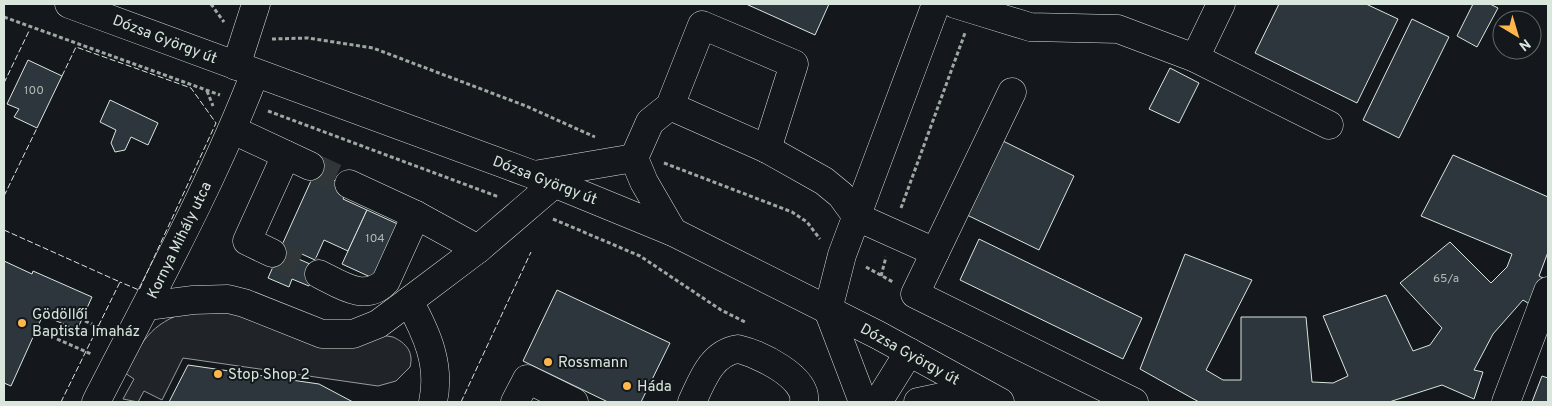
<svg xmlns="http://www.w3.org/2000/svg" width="1552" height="406" font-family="Overpass,sans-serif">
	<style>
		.green { fill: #202428; stroke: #939e99 }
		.building { fill: #2c363c; stroke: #d8e6dc }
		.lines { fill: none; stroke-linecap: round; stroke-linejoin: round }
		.minor-tunnel { stroke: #313739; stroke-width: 28; stroke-dasharray: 28 14; stroke-linecap: butt }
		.minor-casing { stroke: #d8e6dc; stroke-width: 29 }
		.major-casing { stroke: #d8e6dc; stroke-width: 29 }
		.path { stroke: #9da8a2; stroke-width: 3; stroke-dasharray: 4 2.5; stroke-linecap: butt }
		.minor { stroke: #14181c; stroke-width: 28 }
		.major { stroke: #14181c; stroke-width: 28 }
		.fence { stroke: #d8e6dc; stroke-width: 1; stroke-dasharray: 6 2.5; stroke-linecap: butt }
		.poi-dot { fill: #ffb74d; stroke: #14181c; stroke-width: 2 }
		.labels { text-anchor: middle; stroke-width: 4; stroke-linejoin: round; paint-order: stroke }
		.number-label { font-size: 12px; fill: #adbab4 }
		.street-label { font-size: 15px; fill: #d8e6dc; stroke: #14181c }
		.poi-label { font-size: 15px; fill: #d8e6dc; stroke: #14181c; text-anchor: start }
	</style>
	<rect width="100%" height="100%" fill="#14181c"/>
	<!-- green -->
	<path class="green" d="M205 305 393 337C406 343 414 352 410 367L396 381 378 386 183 358 162 400 144 391 138 402 123 399 134 379 125 373C148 328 157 321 205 305Z"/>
	<!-- building -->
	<g class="building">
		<polygon points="746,4 829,4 815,35"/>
		<polygon points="1279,4 1366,4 1398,19 1357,103 1255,53"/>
		<polygon points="1473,4 1490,4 1498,8 1477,47 1457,36"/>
		<polygon points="1412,19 1449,37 1399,138 1363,120"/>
		<polygon points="28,60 62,76 37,128 14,117 19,109 7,104"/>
		<polygon points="1170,68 1199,83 1179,123 1149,109"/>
		<polygon points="110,100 158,123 148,145 131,137 125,150 115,152 111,143 116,130 100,122"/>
		<polygon points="1003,141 1074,176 1039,250 967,215"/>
		<polygon points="1453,155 1548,197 1548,252 1539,276 1547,280 1531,305 1523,300 1493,334 1474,370 1483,372 1474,399 1442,385 1389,402 1199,402 1140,369 1185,254 1252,280 1206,370 1223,380 1241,380 1241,317 1306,317 1312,382 1333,383 1348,376 1323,316 1386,295 1413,351 1430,345 1442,328 1400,283 1450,242 1491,283 1507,267 1512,254 1421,216"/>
		<polygon points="315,172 349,187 343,199 367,210 348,251 324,240 315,260 282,245"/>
		<polygon points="367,210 402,226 377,280 342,264"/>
		<polygon points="979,239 1142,318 1123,359 960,280"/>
		<polygon points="280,251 317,267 309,286 292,279 289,287 268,278"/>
		<polygon points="4,261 32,274 33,271 92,297 77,330 43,315 11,386 4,383"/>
		<polygon points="557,290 670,343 641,402 608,402 523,361"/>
		<polygon points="188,365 319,384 353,402 169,402"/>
		<polygon points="1542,376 1548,378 1548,402 1532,402"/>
	</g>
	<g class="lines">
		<!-- minor-tunnel -->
		<g class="minor-tunnel">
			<polyline points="310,166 349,184"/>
			<polyline points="272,253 319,274"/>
		</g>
		<!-- minor casing -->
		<g class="minor-casing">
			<g id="minor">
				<polyline points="955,4 1030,27 1118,29 1195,58 1329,125"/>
				<polyline points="1195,58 1221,4"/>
				<polyline points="236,66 256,4"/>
				<polyline points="1012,92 915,294 1134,402"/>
				<polyline points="670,106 767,149 824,181 841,195 857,217 935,252"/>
				<polyline points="233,130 310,166"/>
				<polyline points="534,175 634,158"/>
				<polyline points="349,184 416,215 478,249"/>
				<polyline points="673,232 644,182 634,158 650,122 670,106 702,25 794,64 767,149"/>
				<polyline points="272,253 247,241 286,155"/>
				<path d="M319 274C341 285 366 303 386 281L416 215"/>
				<path d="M409 301C427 334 441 365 433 402"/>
				<polyline points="147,306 193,300 228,299 244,303 322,334 353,334 378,324 409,301 478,249 555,183"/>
				<path d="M96 402C151 294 211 187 255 73"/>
				<polyline points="515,402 527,379 574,402"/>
				<path d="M692 402C702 381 711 353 738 349 759 354 808 377 804 402"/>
				<polyline points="863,402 828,310 842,255 936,4"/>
				<polyline points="878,402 909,352"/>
				<polyline points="918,402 975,390"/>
				<polyline points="1506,402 1548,291"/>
			</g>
		</g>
		<!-- major casing -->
		<g class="major-casing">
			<polyline id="major" points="69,4 534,175 673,232 878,335 1000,402"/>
		</g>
		<!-- path -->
		<g class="path">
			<polyline points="211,4 224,22"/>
			<polyline points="4,17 220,95"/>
			<polyline points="272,39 308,38 373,48 526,106 595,137"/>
			<polyline points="207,91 213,106"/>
			<polyline points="268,111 499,197"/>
			<polyline points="664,163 792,212 807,222 820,239"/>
			<polyline points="901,208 965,33"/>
			<polyline points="553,219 640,256 721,310 745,322"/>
			<polyline points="866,267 893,282"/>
			<polyline points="881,276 886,257"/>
			<polyline points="85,321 105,330"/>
			<polyline points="57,339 91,354"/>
		</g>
		<!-- minor -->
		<use href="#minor" class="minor"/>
		<!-- major -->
		<use href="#major" class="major"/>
		<!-- fence -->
		<g class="fence">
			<polyline points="62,76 76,47 191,88 216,123 139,290 120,282"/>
			<polyline points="4,83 29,31"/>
			<polyline points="4,196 37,128"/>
			<polyline points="4,230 120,282 61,402"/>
			<polyline points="461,402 531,252"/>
		</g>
	</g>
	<!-- markers -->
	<g class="poi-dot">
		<circle cx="22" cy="323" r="5"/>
		<circle cx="548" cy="362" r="5"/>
		<circle cx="218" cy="374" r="5"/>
		<circle cx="627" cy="386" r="5"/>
	</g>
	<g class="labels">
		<!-- number labels -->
		<g class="number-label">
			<text x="34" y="94">100</text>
			<text x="375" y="242">104</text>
			<text x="1446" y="282">65/a</text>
		</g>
		<!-- street labels -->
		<g class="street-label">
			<text transform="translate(165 39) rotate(21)" y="5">Dózsa György út</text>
			<text transform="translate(545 180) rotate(21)" y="5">Dózsa György út</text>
			<text transform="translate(179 240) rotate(-64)" y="5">Kornya Mihály utca</text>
			<text transform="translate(910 354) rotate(29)" y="5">Dózsa György út</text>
		</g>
		<!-- poi labels -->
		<g class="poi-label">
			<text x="32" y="319">Gödöllői<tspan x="32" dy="17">Baptista Imaház</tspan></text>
			<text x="558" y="367">Rossmann</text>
			<text x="228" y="379">Stop Shop 2</text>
			<text x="637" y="391">Háda</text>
		</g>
	</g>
	<!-- border -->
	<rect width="1552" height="406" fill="none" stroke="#d8e6dc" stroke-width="10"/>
	<!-- north arrow -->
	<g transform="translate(1517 35) rotate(142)"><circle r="24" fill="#14181c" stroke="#626a69"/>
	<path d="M0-4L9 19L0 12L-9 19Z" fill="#ffb74d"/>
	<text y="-8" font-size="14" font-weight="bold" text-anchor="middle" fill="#d8e6dc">N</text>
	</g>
</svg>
